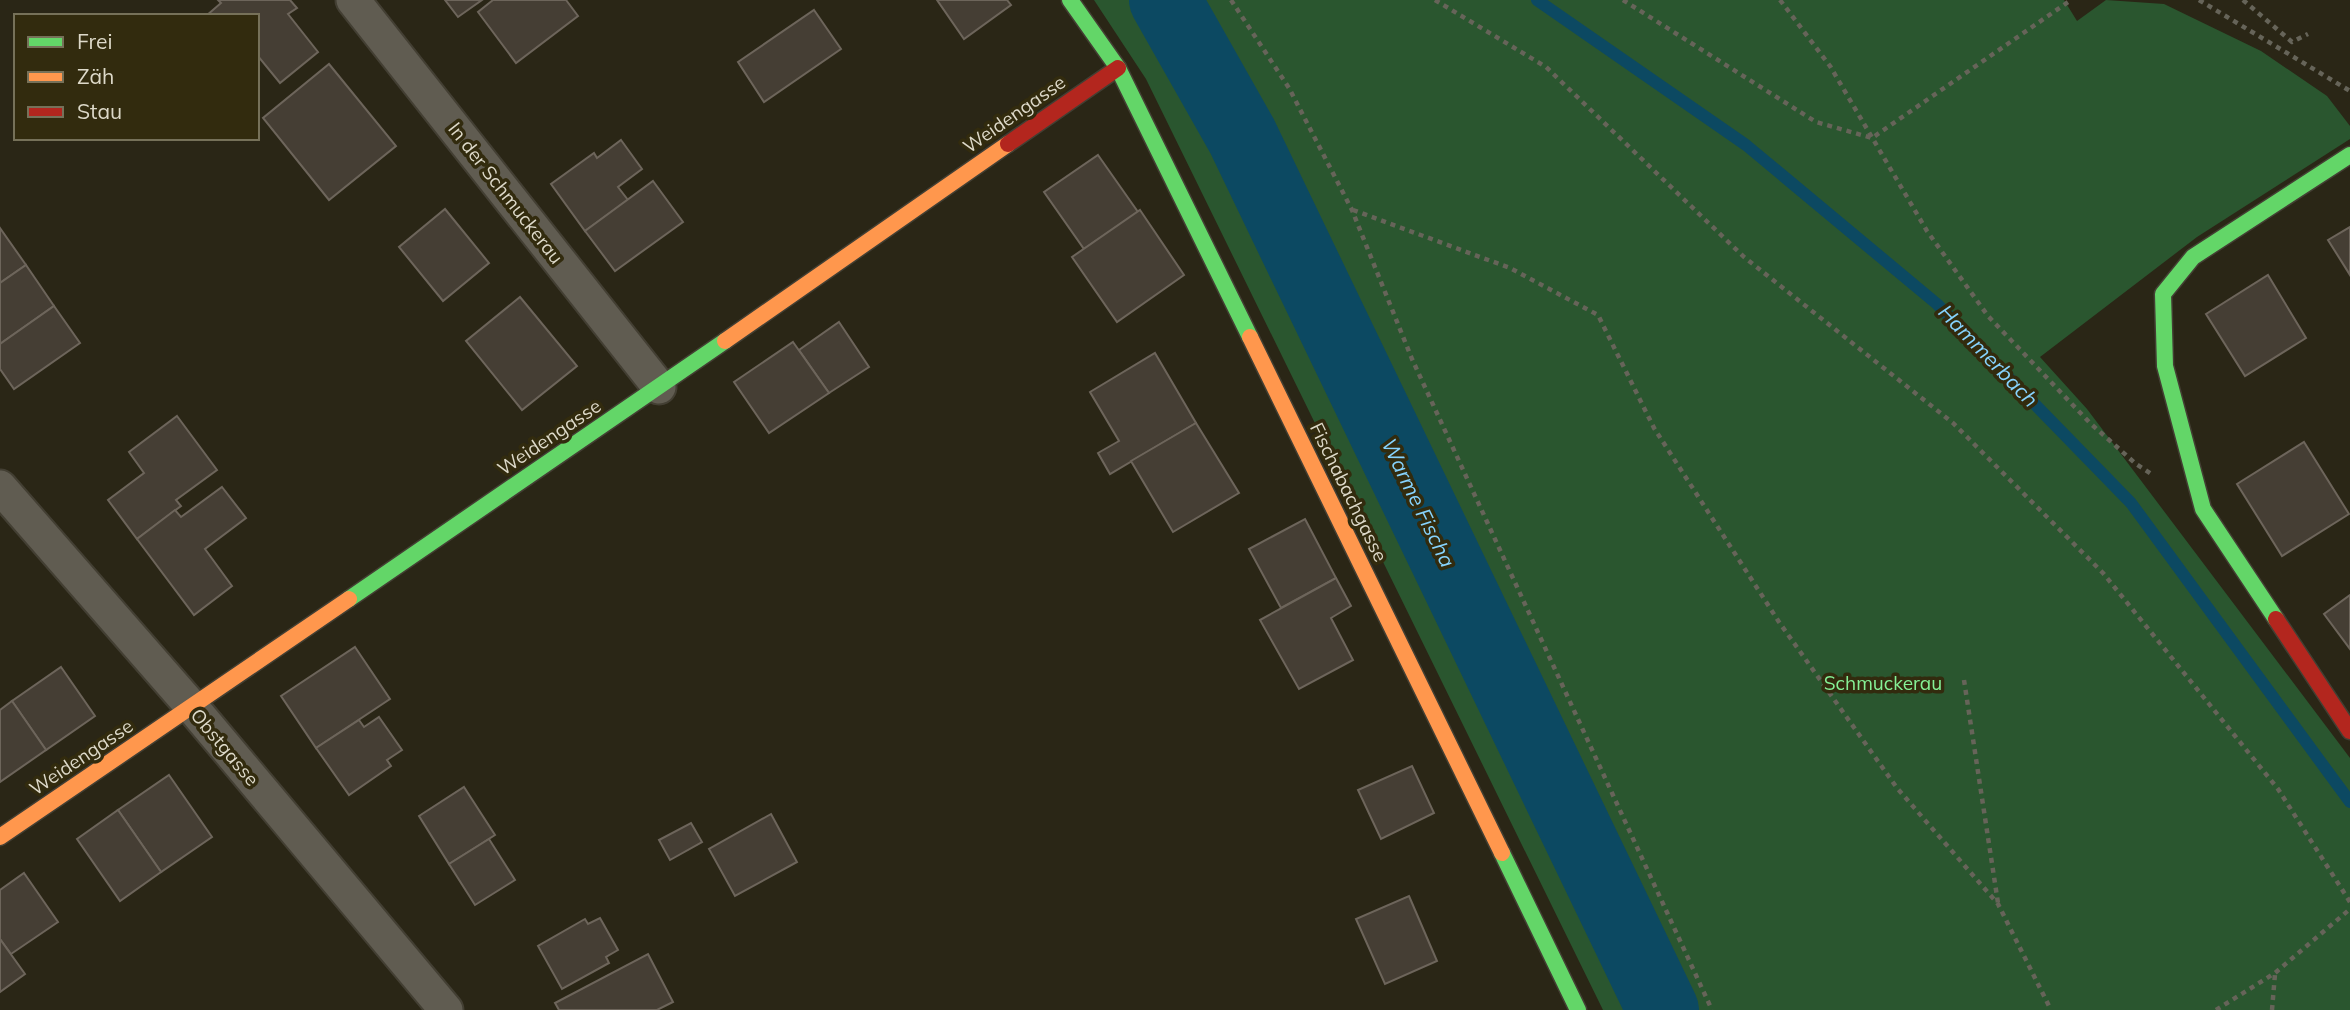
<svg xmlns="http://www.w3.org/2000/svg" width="2350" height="1010" font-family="Mulish,sans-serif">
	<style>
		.green { fill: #2a562f }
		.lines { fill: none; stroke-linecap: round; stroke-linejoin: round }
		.stream { stroke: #0c4962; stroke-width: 12 }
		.river { stroke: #0c4962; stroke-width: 72 }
		.building { fill: #453e34; stroke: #6d655b; stroke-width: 2 }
		.street-casing { stroke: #433f33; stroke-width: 37 }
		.fast-casing { stroke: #433f33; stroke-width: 19 }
		.slow-casing { stroke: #433f33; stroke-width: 19 }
		.jam-casing { stroke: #433f33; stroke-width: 19 }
		.path { stroke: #666459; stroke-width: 4.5; stroke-dasharray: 5 5; stroke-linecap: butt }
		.street { stroke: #605c51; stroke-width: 33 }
		.fast { stroke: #63d668; stroke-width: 16 }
		.slow { stroke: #ff974d; stroke-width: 16 }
		.jam { stroke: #b3261e; stroke-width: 16 }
		.labels { text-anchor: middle; stroke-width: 7; stroke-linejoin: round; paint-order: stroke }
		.street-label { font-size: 19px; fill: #ddd9c9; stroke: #322b0e }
		.park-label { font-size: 19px; fill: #85f196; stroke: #322b0e }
		.water-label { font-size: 21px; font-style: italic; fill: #86d3fd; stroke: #322b0e }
	</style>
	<rect width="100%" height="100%" fill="#2a2616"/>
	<!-- green -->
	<polygon class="green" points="1094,0 2064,0 2077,21 2106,0 2164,4 2261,51 2327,96 2350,126 2350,139 2197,237 2040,357 2087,409 2350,758 2350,1010 1603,1010 1146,79"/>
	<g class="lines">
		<!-- stream -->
		<polyline class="stream" points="1537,0 1746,145 1937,304 2131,503 2350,802"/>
		<!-- river -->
		<polyline class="river" points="1165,0 1242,136 1663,1010"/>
	</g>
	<!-- building -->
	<g class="building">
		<polygon points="218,0 290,0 297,8 288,14 318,52 280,83 257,55 257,16 206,16 221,3"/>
		<polygon points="445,0 482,0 458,17"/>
		<polygon points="493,0 566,0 578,16 516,63 478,12"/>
		<polygon points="937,0 1007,0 1011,5 964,39"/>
		<polygon points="814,10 841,49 764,102 738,62"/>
		<polygon points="329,64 396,146 329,200 263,118"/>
		<polygon points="621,140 642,169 618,187 628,200 585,231 551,184 594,153 597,158"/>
		<polygon points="1098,155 1138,212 1084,249 1044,192"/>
		<polygon points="653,181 683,222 615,271 585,231"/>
		<polygon points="445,209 489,263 443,301 399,247"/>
		<polygon points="1140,210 1184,275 1117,322 1072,257"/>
		<polygon points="2350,227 2350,275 2328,240"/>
		<polygon points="0,228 26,265 0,283"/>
		<polygon points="26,265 54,306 0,344 0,283"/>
		<polygon points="2268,275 2306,338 2245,376 2206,314"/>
		<polygon points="520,297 577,366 522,410 466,341"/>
		<polygon points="54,306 80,343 14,389 0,369 0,344"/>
		<polygon points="839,322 869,367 829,393 799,350"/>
		<polygon points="793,342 829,393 769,433 734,382"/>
		<polygon points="1155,353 1196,423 1110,474 1098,453 1119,441 1090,392"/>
		<polygon points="177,416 217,470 176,500 181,506 137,539 108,500 144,473 129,452"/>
		<polygon points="1196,423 1239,493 1173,532 1131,461"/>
		<polygon points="2304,442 2349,514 2282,556 2237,484"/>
		<polygon points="222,487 246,518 205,549 232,586 194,615 137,539 175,510 181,517"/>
		<polygon points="1305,519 1336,578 1281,608 1249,549"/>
		<polygon points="1336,578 1351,606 1331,618 1353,660 1299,689 1260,620"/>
		<polygon points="2350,595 2350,649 2324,614"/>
		<polygon points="355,647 390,699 316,748 281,696"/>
		<polygon points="61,667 95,716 46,750 12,701"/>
		<polygon points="12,701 46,750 0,782 0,710"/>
		<polygon points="379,717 402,750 387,760 391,766 349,795 316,748 359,720 364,727"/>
		<polygon points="1412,766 1434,813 1381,839 1358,790"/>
		<polygon points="169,775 212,837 161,872 118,810"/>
		<polygon points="464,787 495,835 449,864 419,816"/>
		<polygon points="118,810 161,872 120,901 77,839"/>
		<polygon points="771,814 797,862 735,896 709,849"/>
		<polygon points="691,823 702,842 670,860 659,840"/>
		<polygon points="489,839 515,880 475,905 449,864"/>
		<polygon points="24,873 58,922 11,954 0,939 0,890"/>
		<polygon points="1409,896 1437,961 1385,984 1356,919"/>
		<polygon points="600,918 618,950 606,957 609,963 562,989 538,946 585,919 588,924"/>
		<polygon points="0,939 25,974 0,992"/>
		<polygon points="648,954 673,1002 657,1010 559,1010 555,1003"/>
	</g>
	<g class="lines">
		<!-- street casing -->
		<g class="street-casing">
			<g id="street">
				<polyline points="353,0 659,387"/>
				<polyline points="0,487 192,707 446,1010"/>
			</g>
		</g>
		<!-- fast casing -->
		<g class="fast-casing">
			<g id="fast">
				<polyline points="1070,0 1118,68 1250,337"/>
				<polyline points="349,599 725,341"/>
				<polyline points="2276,619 2203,509 2165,366 2163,294 2193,257 2350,155"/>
				<polyline points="1502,853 1578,1010"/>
			</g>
		</g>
		<!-- slow casing -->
		<g class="slow-casing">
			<g id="slow">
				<polyline points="1250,337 1502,853"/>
				<polyline points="725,341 1008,144"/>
				<polyline points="0,837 349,599"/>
			</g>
		</g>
		<!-- jam casing -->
		<g class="jam-casing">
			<g id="jam">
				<polyline points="1008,144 1118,68"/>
				<polyline points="2276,619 2350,731"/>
			</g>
		</g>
		<!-- path -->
		<g class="path">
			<polyline points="1231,0 1289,88 1352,210 1412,359 1712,1010"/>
			<polyline points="1435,0 1546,67 1744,257 1953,423 2103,573 2278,789 2350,902"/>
			<polyline points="1623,0 1816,122 1872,138 2071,0"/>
			<polyline points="1780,0 1830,66 1927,231 1988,316 2090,423 2136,464 2153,475"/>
			<polyline points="2199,0 2350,91"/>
			<polyline points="2243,0 2292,42 2308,34"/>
			<polyline points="1353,210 1510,268 1598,315 1654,428 1779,622 1897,788 1998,904 2051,1010"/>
			<polyline points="1964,680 1998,903"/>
			<polyline points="2216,1010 2275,973 2350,909"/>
			<polyline points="2272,1010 2275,974"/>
		</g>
		<!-- street -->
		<use href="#street" class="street"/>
		<!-- fast -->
		<use href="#fast" class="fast"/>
		<!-- slow -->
		<use href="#slow" class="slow"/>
		<!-- jam -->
		<use href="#jam" class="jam"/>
	</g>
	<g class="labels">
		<!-- street labels -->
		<g class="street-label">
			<text transform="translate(1014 114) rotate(-35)" y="7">Weidengasse</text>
			<text transform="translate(506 193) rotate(52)" y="7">In der Schmuckerau</text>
			<text transform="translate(549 437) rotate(-34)" y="7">Weidengasse</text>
			<text transform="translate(1349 492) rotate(64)" y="7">Fischabachgasse</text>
			<text transform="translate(225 747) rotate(50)" y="7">Obstgasse</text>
			<text transform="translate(81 757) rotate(-34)" y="7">Weidengasse</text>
		</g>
		<!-- park labels -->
		<g class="park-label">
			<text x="1883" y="690">Schmuckerau</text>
		</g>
		<!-- water labels -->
		<g class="water-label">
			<text transform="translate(1988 356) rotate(46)" y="7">Hammerbach</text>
			<text transform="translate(1418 503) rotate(64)" y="7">Warme Fischa</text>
		</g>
	</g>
	<!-- legend -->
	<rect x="14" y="14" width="245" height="126" fill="#322b0e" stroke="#767159" stroke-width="2"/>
	<rect x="28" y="37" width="35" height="10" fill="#63d668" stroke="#767159" stroke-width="2"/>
	<text x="77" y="49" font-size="21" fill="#ddd9c9">Frei</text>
	<rect x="28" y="72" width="35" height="10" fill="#ff974d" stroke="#767159" stroke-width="2"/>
	<text x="77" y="84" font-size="21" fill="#ddd9c9">Zäh</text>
	<rect x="28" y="107" width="35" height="10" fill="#b3261e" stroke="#767159" stroke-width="2"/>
	<text x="77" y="119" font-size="21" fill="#ddd9c9">Stau</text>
</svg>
